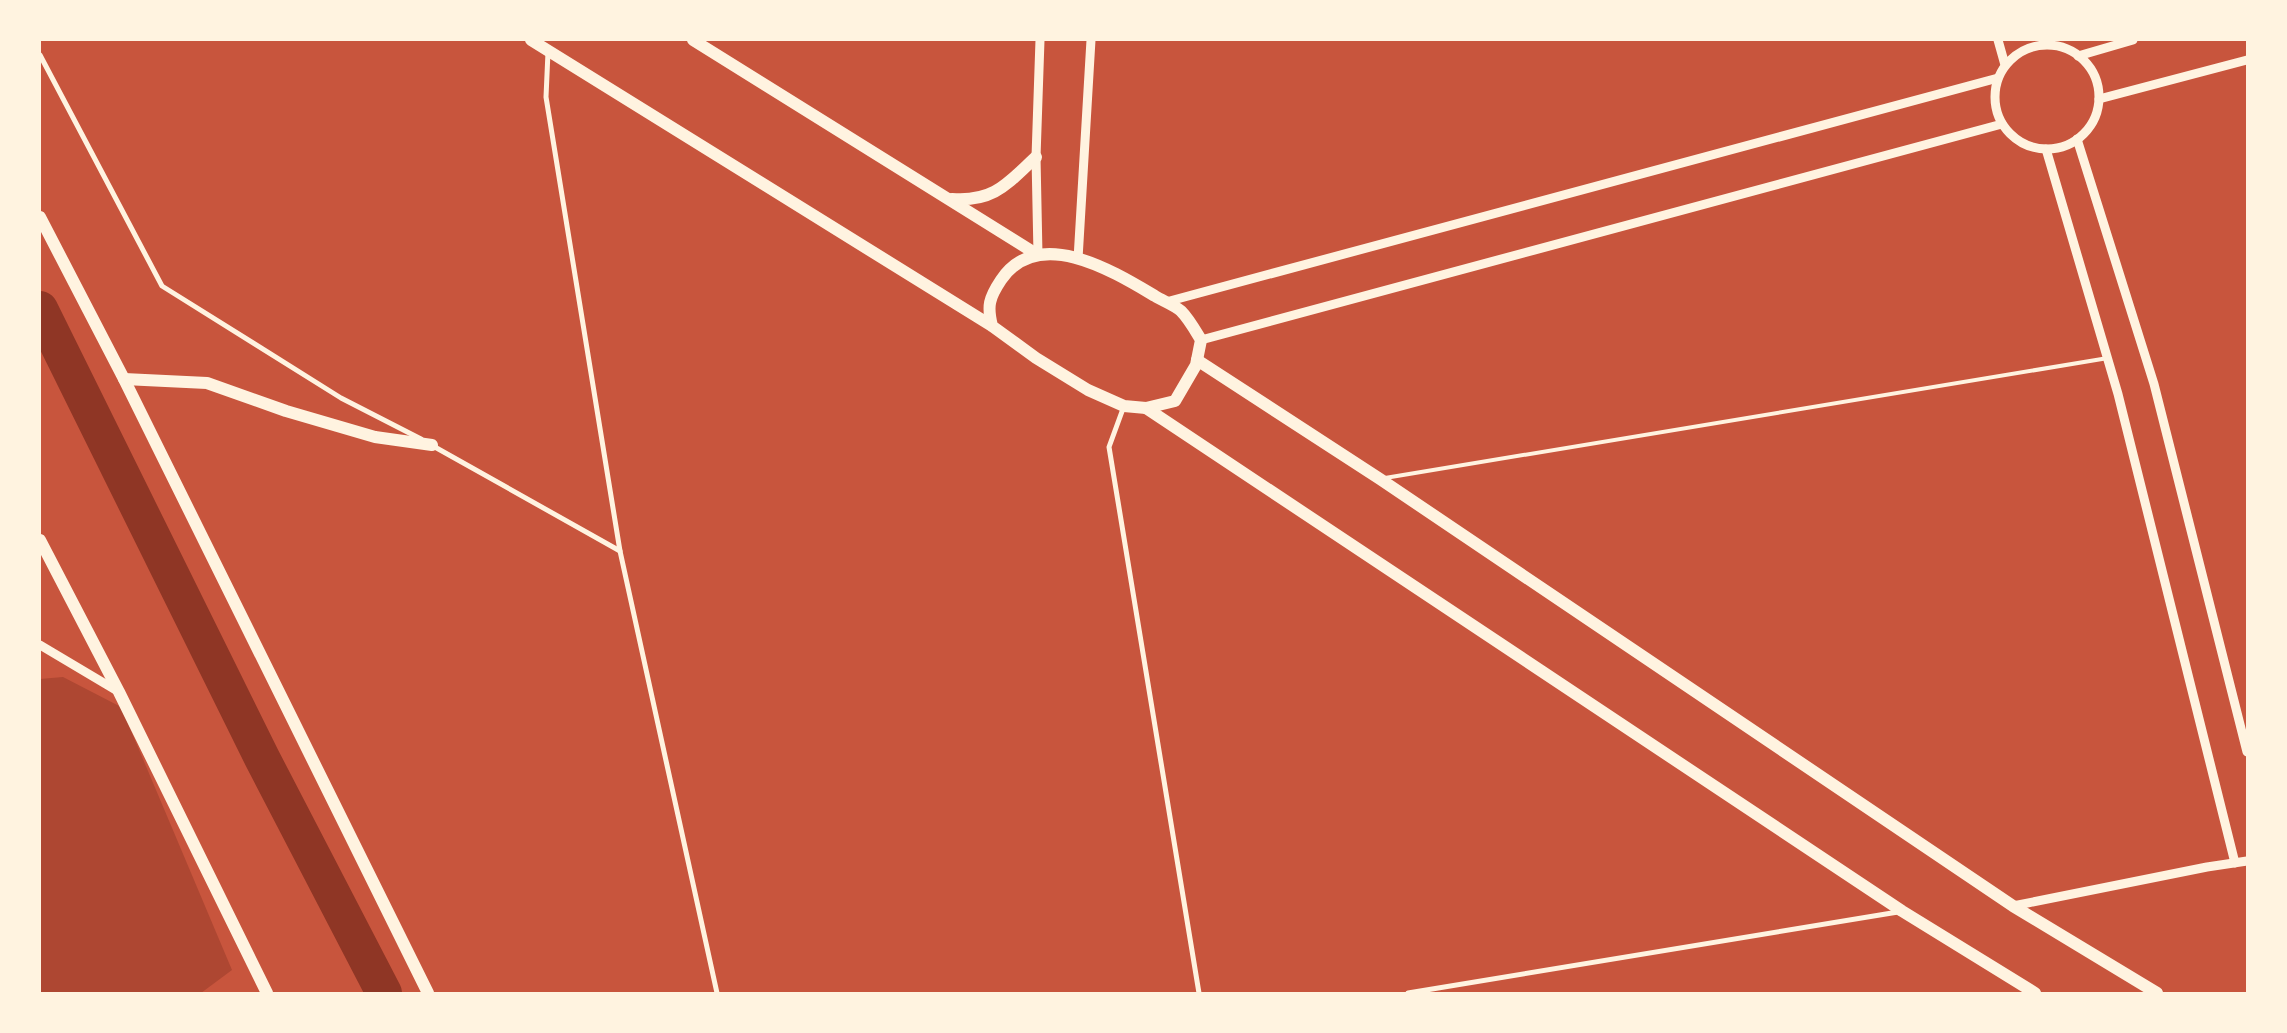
<svg xmlns="http://www.w3.org/2000/svg" width="2287" height="1033" font-family="'Sofia Sans Condensed',sans-serif">
	<style>
		.green { fill: #ae4732 }
		.lines { fill: none; stroke-linecap: round; stroke-linejoin: round }
		.canal { stroke: #8f3625; stroke-width: 36 }
		.service { stroke: #fff3e0; stroke-width: 4 }
		.minor { stroke: #fff3e0; stroke-width: 5 }
		.tertiary { stroke: #fff3e0; stroke-width: 9 }
		.primary { stroke: #fff3e0; stroke-width: 12 }
	</style>
	<rect width="100%" height="100%" fill="#c8553d"/>
	<!-- green -->
	<polygon class="green" points="63,677 121,707 232,970 201,993 40,993 40,679"/>
	<g class="lines">
		<!-- canal -->
		<polyline class="canal" points="40,309 262,758 384,993"/>
		<!-- service -->
		<polyline class="service" points="1385,478 2108,358"/>
		<!-- minor -->
		<g class="minor">
			<polyline points="548,52 546,97 620,551 717,993"/>
			<polyline points="40,55 162,286 341,398 421,439"/>
			<polyline points="1124,406 1109,447 1199,993"/>
			<polyline points="433,446 620,551"/>
			<polyline points="1408,993 1898,912"/>
		</g>
		<!-- tertiary -->
		<g class="tertiary">
			<polyline points="1998,40 2005,65"/>
			<circle cx="2047" cy="97" r="52"/>
			<polyline points="2078,56 2133,40"/>
			<polyline points="2099,99 2247,60"/>
			<polyline points="2077,139 2154,384 2247,752"/>
			<polyline points="2046,149 2118,394 2235,863"/>
			<polyline points="1038,255 1036,157 1040,40"/>
			<polyline points="1078,259 1091,40"/>
			<polyline points="1166,302 1998,78"/>
			<polyline points="1201,340 2002,124"/>
			<polyline points="40,645 119,692"/>
			<polyline points="2013,906 2207,867 2247,861"/>
		</g>
		<!-- primary -->
		<g class="primary">
			<path d="M531 40 992 326 1036 358 1088 390 1124 406 1146 408 1175 401 1196 365 1201 340C1195 330 1189 319 1181 311 1174 305 1163 301 1155 296 1113 271 1038 225 1001 280 989 298 987 306 992 326"/>
			<polyline points="693,40 1038,255"/>
			<path d="M952 199C994 202 1007 184 1036 157"/>
			<polyline points="40,217 124,379 428,993"/>
			<polyline points="1197,360 1380,479 2013,906 2157,993"/>
			<polyline points="124,379 207,383 286,411 375,437 432,445"/>
			<polyline points="1146,408 1902,911 2035,993"/>
			<polyline points="40,540 119,692 267,993"/>
		</g>
	</g>
	<!-- border -->
	<rect width="2287" height="1033" fill="none" stroke="#fff3e0" stroke-width="82"/>
</svg>
